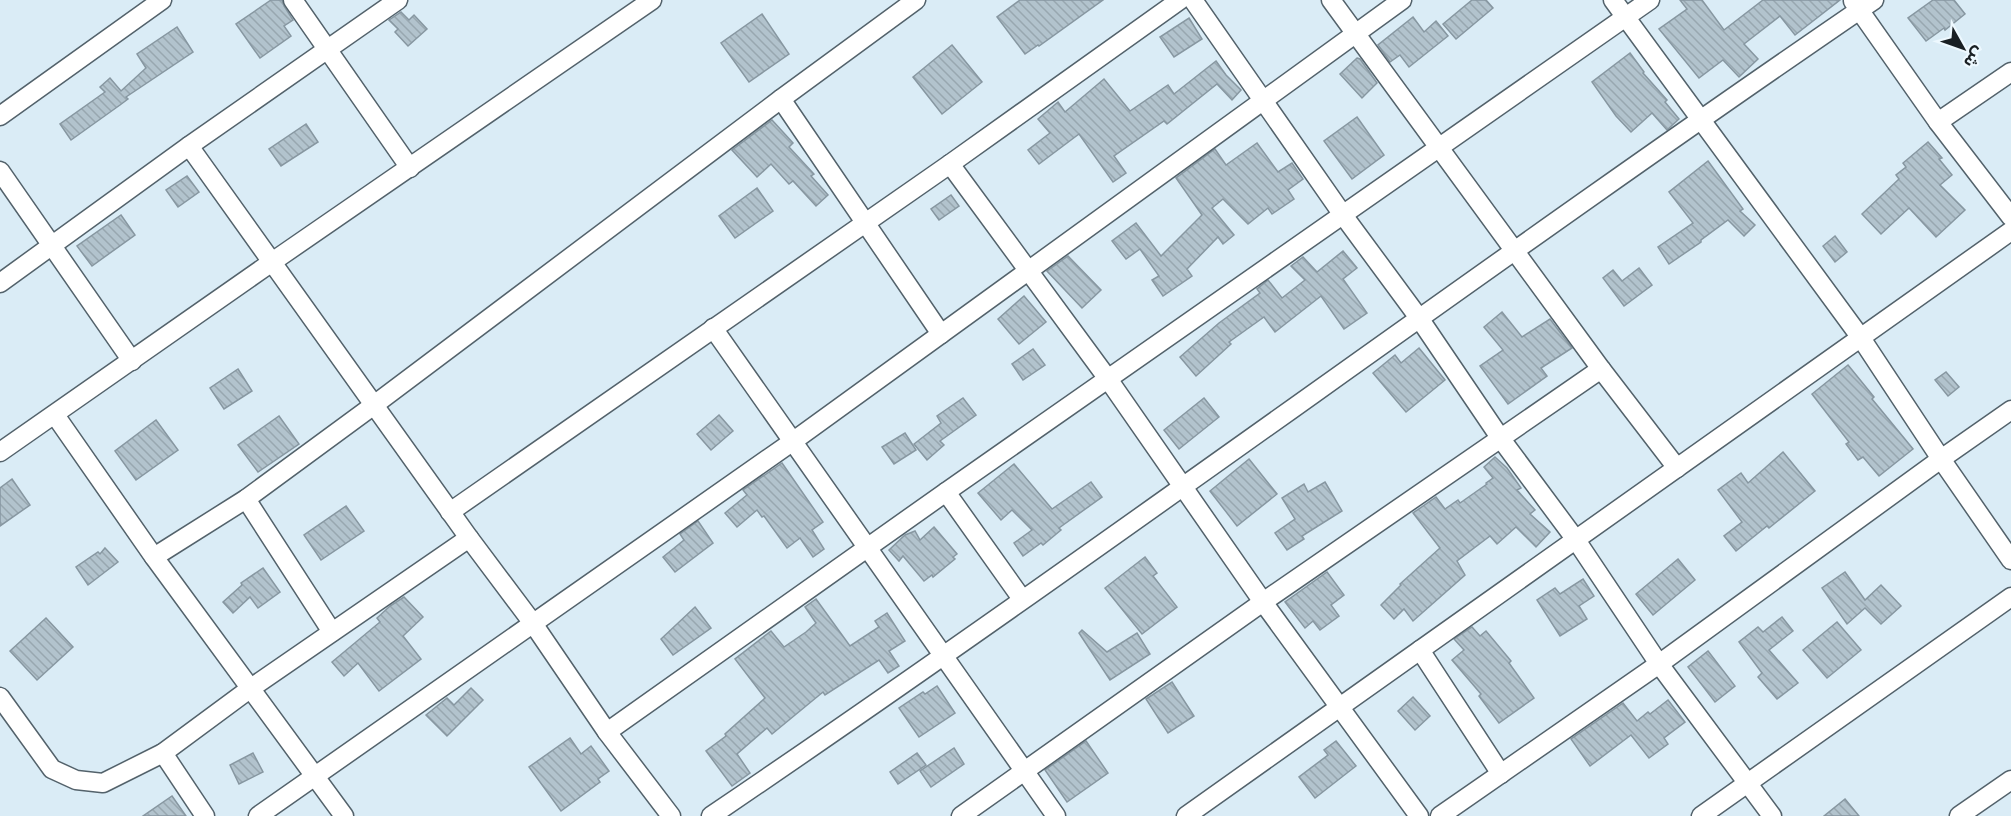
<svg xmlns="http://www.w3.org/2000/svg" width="2011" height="816" font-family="'PT Sans','Noto Sans Arabic',sans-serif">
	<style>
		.building { fill: url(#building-back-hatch); stroke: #8797a1; stroke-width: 1.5 }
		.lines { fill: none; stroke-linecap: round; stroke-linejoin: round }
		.street-casing { stroke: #53626b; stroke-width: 21 }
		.street { stroke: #fff; stroke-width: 18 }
	</style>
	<defs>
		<pattern id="building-back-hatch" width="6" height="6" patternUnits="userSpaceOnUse" patternTransform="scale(1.5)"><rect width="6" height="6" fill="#b2c3cd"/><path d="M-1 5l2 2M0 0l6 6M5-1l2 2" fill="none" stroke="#98a7b0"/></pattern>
	</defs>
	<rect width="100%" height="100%" fill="#daecf6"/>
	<!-- building -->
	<g class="building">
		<polygon points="271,0 282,0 284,6 293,20 284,26 291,36 260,58 236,24"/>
		<polygon points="1020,0 1103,0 1039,46 1038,45 1025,54 997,17"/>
		<polygon points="1472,0 1486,0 1493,8 1456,39 1443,24"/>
		<polygon points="1680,0 1702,0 1724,30 1763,0 1840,0 1795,35 1780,16 1744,44 1758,59 1739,77 1723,60 1699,78 1659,29 1687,9"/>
		<polygon points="1933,0 1954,0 1965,14 1945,30 1944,28 1926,41 1908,18"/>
		<polygon points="401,12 409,20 414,15 427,29 408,46 395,32 398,29 389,20"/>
		<polygon points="762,14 789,54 749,82 721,43"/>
		<polygon points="1413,17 1424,32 1436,21 1448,36 1409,67 1400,55 1390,62 1378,45"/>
		<polygon points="1189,18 1202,39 1174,57 1160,37"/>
		<polygon points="177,27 193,52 126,97 128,99 120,105 71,140 60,124 105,92 100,87 110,78 121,91 146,68 137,54"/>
		<polygon points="952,45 982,82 942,114 913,77"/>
		<polygon points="1630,53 1644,72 1643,73 1667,100 1665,102 1679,119 1667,130 1652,113 1631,132 1616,116 1592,82"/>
		<polygon points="1357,58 1360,59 1377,83 1362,98 1340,74"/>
		<polygon points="1216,61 1226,75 1241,90 1232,100 1217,84 1167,124 1164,121 1114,156 1126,173 1113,182 1079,134 1039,164 1028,150 1050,133 1038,119 1058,102 1065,112 1104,79 1130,111 1168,85 1174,94"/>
		<polygon points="1357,117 1384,155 1352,179 1324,141"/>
		<polygon points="772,120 793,143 789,147 814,174 811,176 828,195 816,206 793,181 789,184 771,164 757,177 732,150"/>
		<polygon points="306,124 318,142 281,166 269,149"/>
		<polygon points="1928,142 1942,158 1939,159 1952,175 1940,185 1965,210 1936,237 1909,208 1881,234 1862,214 1899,179 1896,175 1906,167 1903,163"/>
		<polygon points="1257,143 1278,172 1292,163 1303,179 1288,190 1294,199 1272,214 1268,208 1248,224 1223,199 1212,208 1234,235 1223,244 1218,237 1187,269 1192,276 1163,296 1152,280 1159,276 1140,249 1126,259 1112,241 1136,223 1161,256 1202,215 1176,178 1215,149 1226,165"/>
		<polygon points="1708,161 1743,209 1740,211 1755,225 1744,236 1728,220 1701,240 1701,242 1669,264 1658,247 1693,223 1669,192"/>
		<polygon points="187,176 199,192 178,207 166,190"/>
		<polygon points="757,188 773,211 735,238 719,216"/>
		<polygon points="951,195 959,206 939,220 931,209"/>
		<polygon points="121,215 135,235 92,266 77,246"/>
		<polygon points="1835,236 1847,252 1835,262 1823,246"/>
		<polygon points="1343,251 1357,268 1343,279 1367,313 1344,329 1321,296 1275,332 1264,317 1229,342 1231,344 1196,376 1180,357 1219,323 1260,293 1257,289 1268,280 1282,298 1305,280 1291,266 1303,257 1317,272"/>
		<polygon points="1068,256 1101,290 1082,308 1047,271"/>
		<polygon points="1639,268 1652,285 1624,306 1603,278 1613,270 1622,281"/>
		<polygon points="1024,296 1046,322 1019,344 998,319"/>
		<polygon points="1502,312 1522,337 1550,319 1572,348 1541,368 1547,376 1508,404 1480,366 1503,350 1484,327"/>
		<polygon points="1419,348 1445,380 1406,412 1373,373 1395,355 1401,363"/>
		<polygon points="1033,349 1045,365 1023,380 1012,364"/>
		<polygon points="1848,365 1874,397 1872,399 1913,449 1879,476 1863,457 1858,460 1846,444 1849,442 1812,394"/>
		<polygon points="238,369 252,391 224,409 210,388"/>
		<polygon points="1946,372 1959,387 1948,396 1935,380"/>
		<polygon points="963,398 976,415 940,441 944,445 927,460 914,444 941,423 937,416"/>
		<polygon points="1204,398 1219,417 1179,449 1164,430"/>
		<polygon points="719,415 733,431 711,450 697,434"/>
		<polygon points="279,416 299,444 258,472 238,445"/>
		<polygon points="156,420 178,450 136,480 115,451"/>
		<polygon points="905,433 916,450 894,464 882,447"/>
		<polygon points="1783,452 1815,491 1769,528 1767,526 1736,551 1724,536 1742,522 1718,490 1741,473 1748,483"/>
		<polygon points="1495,457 1507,468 1521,488 1517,490 1535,510 1530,514 1550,532 1536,547 1516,527 1497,544 1490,536 1457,561 1465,575 1413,621 1404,609 1394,619 1381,605 1401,585 1400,584 1440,548 1413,513 1436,497 1445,509 1458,500 1460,503 1487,484 1486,483 1493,478 1484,467"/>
		<polygon points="1249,459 1277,494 1237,526 1210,491"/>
		<polygon points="782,463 823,522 812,530 824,549 813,557 800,538 787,548 764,516 762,517 757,510 737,527 725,513 747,495 743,490"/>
		<polygon points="1014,464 1052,509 1091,482 1102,497 1059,528 1061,530 1043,545 1041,543 1023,556 1014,543 1032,530 1012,510 1001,520 978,493"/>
		<polygon points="12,479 30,505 0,526 0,488"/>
		<polygon points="1325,482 1342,511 1302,536 1304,539 1287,550 1275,533 1295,519 1282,498 1304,484 1308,492"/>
		<polygon points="346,506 364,531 321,560 304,535"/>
		<polygon points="698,521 713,543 675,572 663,557 684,540 680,534"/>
		<polygon points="934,527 957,554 953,557 955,559 933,577 932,575 924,581 903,556 899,561 889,550 905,535 915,531 920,540"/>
		<polygon points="105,548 118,562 88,585 76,567 98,552 100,554"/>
		<polygon points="1145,557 1157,573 1153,576 1177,607 1142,634 1105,588"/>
		<polygon points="1678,559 1695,580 1653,615 1636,594"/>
		<polygon points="263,568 280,592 258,608 250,597 233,613 223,602 242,585 241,583"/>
		<polygon points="1327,572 1344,595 1331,605 1339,616 1320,630 1313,621 1305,628 1285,602"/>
		<polygon points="1845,572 1865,600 1881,585 1901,606 1881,624 1865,608 1847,624 1822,588"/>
		<polygon points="1583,579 1594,596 1579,606 1587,619 1560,636 1537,600 1555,588 1560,594"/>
		<polygon points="404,597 423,617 403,636 421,659 379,691 358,663 344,676 332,662 380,622 377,618 390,606"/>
		<polygon points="816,599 850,646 879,627 875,621 887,613 905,641 889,651 899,666 888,673 879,660 825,695 823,692 772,734 767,728 737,754 750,773 732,786 706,751 726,736 725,734 765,698 735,659 771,631 784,647 806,632 816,623 805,607"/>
		<polygon points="695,607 711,628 673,655 661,639"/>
		<polygon points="1782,617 1793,631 1769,650 1798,683 1777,699 1758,677 1762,673 1739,642 1758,627 1763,632"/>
		<polygon points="46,618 73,647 37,680 10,651"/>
		<polygon points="1837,622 1861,650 1827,678 1803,650"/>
		<polygon points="1472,627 1480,636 1486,631 1511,661 1509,663 1534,698 1499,723 1479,696 1481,694 1452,660 1464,650 1454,639"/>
		<polygon points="1082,630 1107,652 1137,633 1150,654 1110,680 1079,633"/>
		<polygon points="1708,651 1735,686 1715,702 1688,667"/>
		<polygon points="1172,682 1194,716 1168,733 1146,699"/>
		<polygon points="937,686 955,713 919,737 899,708 923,692 925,694"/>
		<polygon points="471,688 483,700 447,736 426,715 447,698 454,705"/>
		<polygon points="1413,697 1430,716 1415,730 1398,711"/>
		<polygon points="1668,700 1685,722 1664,738 1668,744 1649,758 1631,735 1590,766 1571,739 1623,703 1637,721 1648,712 1650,714"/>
		<polygon points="570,738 581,754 591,746 609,771 598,779 600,782 561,811 529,767"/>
		<polygon points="1086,741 1108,773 1067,802 1045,770"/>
		<polygon points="1336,741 1356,766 1315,798 1299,777 1328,755 1324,750"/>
		<polygon points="954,748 964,764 931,787 920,771"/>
		<polygon points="253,753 263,772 239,784 230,765"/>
		<polygon points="917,753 926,765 898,784 890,772"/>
		<polygon points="172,796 186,816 143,816"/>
		<polygon points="1845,799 1859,816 1824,816"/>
	</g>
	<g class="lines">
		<!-- street casing -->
		<g class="street-casing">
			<g id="street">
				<polyline points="293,0 410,168"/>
				<polyline points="1193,0 1343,215 1419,318 1501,439 1576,540 1659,664 1772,816"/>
				<polyline points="1331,0 1601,369 1677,468"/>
				<polyline points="1613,0 1861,338 1941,459 2011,560"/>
				<polyline points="1853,1 1938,122 2011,217"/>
				<polyline points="781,99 941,334"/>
				<polyline points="0,116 162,0"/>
				<polyline points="1938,122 2011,72"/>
				<polyline points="189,146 469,538 532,622 607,732 671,816"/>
				<polyline points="950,164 1108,379 1263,602 1419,816"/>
				<polyline points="0,171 132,361"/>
				<polyline points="0,283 189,146 398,0"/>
				<polyline points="713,328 1056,816"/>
				<polyline points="55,415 154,557 344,816"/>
				<polyline points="0,452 272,262 652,0"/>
				<polyline points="946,492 1022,599"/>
				<polyline points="246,499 332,632"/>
				<polyline points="450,512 950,164 1180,0"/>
				<polyline points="154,557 246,499 374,405 781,99 916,0"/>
				<polyline points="1420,650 1501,774"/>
				<polyline points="0,697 52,769 76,780 103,783 163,753 251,688 469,538"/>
				<polyline points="607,732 946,492 1650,0"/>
				<polyline points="163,753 205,816"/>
				<polyline points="258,816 792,442 1402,0"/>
				<path d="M711 816C1103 550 1483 267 1874 0"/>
				<polyline points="961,816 1263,602 1601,369"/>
				<polyline points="1186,816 2011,231"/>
				<polyline points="1440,816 1659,664 1941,459 2011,410"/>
				<polyline points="1701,816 2011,597"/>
				<polyline points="1959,816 2011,780"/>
			</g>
		</g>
		<!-- street -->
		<use href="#street" class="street"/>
	</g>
	<!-- north arrow -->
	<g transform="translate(1963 48) rotate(130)" stroke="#edf8fe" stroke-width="4.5" paint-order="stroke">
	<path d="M0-4.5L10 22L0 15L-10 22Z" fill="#191f23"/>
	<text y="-9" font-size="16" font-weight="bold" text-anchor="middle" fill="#191f23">ش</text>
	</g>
</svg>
